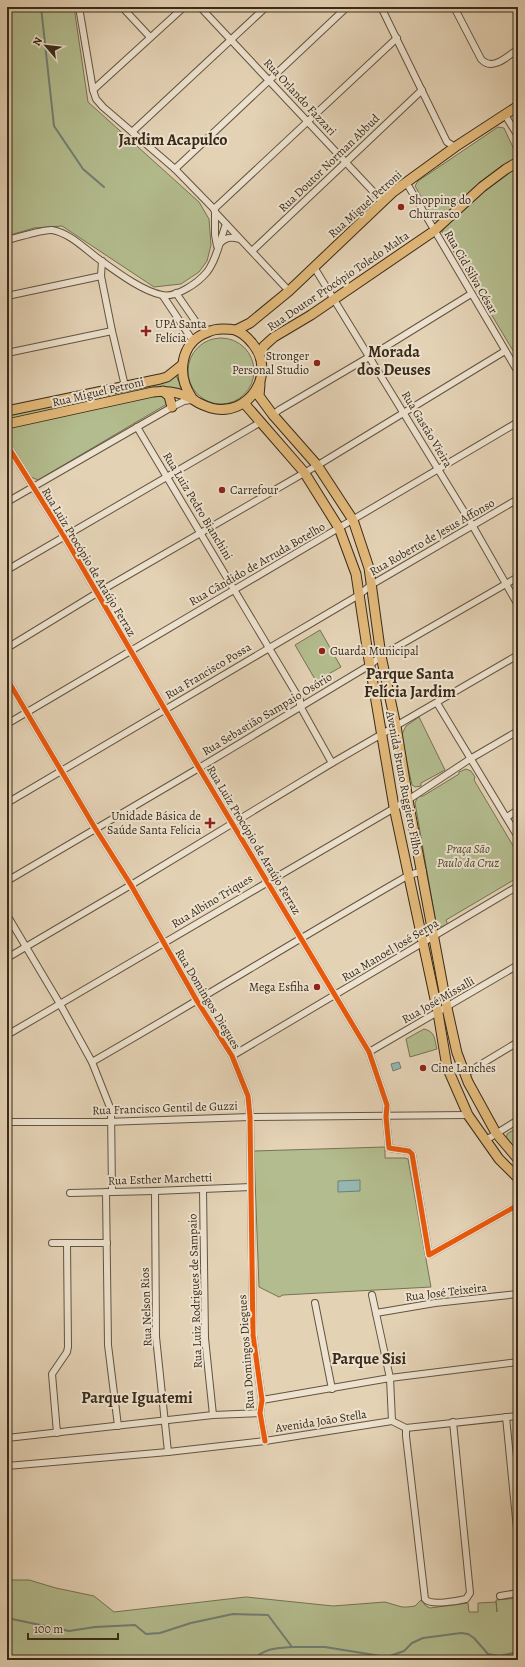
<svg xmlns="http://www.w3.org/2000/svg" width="525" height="1667" font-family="Alegreya,serif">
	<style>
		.green { fill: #b3bc8e; stroke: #767353 }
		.water { fill: #95b7b1; stroke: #707f74 }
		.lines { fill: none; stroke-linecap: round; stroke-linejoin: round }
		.stream { stroke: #707f74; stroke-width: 2 }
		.street-casing { stroke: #63543f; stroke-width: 8 }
		.primary-casing { stroke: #382a18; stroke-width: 11 }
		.street { stroke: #ede2cf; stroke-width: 6 }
		.primary { stroke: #e2b97a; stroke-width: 9 }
		.cycleway-casing { stroke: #ede2cf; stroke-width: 8 }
		.cycleway { stroke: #e8590c; stroke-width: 5 }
		.poi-dot { fill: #8f2418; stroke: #ede2cf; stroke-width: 1.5 }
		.labels { text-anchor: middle; stroke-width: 4; stroke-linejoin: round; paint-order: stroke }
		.street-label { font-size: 12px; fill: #382a18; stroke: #ede2cf }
		.poi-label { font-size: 12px; fill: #382a18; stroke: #ede2cf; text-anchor: start }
		.park-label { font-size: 12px; font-style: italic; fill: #514730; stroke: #ede2cf }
		.district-label { font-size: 16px; font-weight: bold; fill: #382a18; stroke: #ede2cf }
	</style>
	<rect width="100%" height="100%" fill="#e4d2b5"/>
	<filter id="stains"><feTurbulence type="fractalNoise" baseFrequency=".005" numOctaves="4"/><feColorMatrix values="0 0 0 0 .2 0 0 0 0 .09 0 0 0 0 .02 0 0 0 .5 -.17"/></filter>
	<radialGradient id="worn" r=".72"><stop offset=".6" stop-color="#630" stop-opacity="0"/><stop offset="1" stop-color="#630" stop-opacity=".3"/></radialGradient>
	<!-- green -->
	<g class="green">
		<polygon points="11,7 74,7 88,102 199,202 209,219 211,245 207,261 199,272 181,284 154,287 62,226 34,228 7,236 7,15"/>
		<polygon points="498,127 504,128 518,158 478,184 441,220 434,220 415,186 418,181"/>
		<polygon points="518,166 518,359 442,232 444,228 482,189"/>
		<circle cx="221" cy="371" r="33"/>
		<polygon points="176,375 183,391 7,421 7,414 172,379"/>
		<polygon points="153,395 163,395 167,404 38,480 31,477 7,438 7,431 11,427"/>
		<polygon points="320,630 341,667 316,681 295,645"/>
		<polygon points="419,717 445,770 421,783 421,786 415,787 412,785 401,736 406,726"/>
		<polygon points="466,769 471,771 475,777 474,780 518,854 518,879 517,878 446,920 448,925 441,927 436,923 415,803 418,796 423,796 459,774 459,772"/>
		<path d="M424 1029C436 1032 434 1039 437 1049L410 1057 406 1039Z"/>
		<path d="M518 1127V1153C513 1148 505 1142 507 1134Z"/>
		<polygon points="385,1147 385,1158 405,1158 408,1159 431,1287 283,1295 279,1297 259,1287 254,1151"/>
		<polygon points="7,1580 29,1580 56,1588 94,1596 114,1612 246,1597 333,1606 385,1602 402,1607 408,1607 415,1606 421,1600 426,1606 430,1608 468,1603 469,1612 478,1612 478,1603 496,1602 497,1612 496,1600 518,1598 518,1660 7,1660"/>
	</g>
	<!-- water -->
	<g class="water">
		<polygon points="399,1062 401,1068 393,1071 391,1064"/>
		<polygon points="360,1180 360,1191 338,1192 338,1181"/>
	</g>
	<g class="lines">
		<!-- stream -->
		<g class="stream">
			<polyline points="41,7 54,126 83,169 104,187"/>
			<polyline points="7,1618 69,1631 95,1627 135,1625 146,1634 160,1633 191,1623 233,1614 268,1615 292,1647 325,1647 387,1657 404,1651 412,1643 423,1638 461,1633 468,1634 474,1638 488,1654 499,1656 518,1652"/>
			<path d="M254 1660C263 1648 278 1648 292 1647"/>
		</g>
		<!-- street casing -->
		<g class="street-casing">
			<g id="street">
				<polyline points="79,7 93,90 96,99 103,107 175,169 214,209 215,212 289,291"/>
				<polyline points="122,7 150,37"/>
				<polyline points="200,7 383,202"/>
				<polyline points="381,7 447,142 455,147"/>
				<path d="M454 7 481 59C492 72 508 56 518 49"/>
				<polyline points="93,90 184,7"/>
				<polyline points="505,115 518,136"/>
				<polyline points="132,132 266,7"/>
				<polyline points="175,169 347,7"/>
				<polyline points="406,182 518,372"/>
				<polyline points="214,209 397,38"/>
				<polyline points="215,212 215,235 217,246"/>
				<path d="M7 240C17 238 43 229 52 230 69 233 83 247 96 257 113 269 141 291 162 295 176 298 198 283 207 272 217 259 220 240 226 224"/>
				<path d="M219 244C225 238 230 236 239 239"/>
				<polyline points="252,251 422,90"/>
				<polyline points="102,261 101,276 112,331 125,386"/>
				<polyline points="314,267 471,523 518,605"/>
				<polyline points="176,293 196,322 209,331"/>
				<polyline points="7,296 101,276"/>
				<polyline points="163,296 193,341"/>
				<polyline points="7,353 112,331"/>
				<polyline points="273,415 279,410 369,357 471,294"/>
				<polyline points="137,427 300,700 300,706 332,763"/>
				<polyline points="7,445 64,536 199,768 369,1052 387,1105 386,1117 389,1148 409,1151 412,1154 429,1255 518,1205"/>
				<polyline points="7,502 172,407 184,401 191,400"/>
				<polyline points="7,570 261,422"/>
				<polyline points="7,648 97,593 323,462 505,351"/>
				<polyline points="7,679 95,828 131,885 197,1001 232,1056 248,1096 250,1117 253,1335 262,1400 260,1413 265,1441"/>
				<polyline points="437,703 518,837"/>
				<polyline points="7,724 518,422"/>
				<polyline points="7,803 359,595 371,585 518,499"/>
				<polyline points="507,817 518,810"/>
				<polyline points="7,881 199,768 370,665 381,656 518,577"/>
				<polyline points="7,915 60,1004 92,1062 111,1110 112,1192"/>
				<polyline points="7,958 131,885 332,763 518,655"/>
				<polyline points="7,1035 408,800 470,759 518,731"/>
				<polyline points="369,1052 518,965"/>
				<polyline points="232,1056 518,886"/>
				<path d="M92 1062C198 1001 303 936 409 875L423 871"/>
				<polyline points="465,1074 518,1042"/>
				<polyline points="7,1122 105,1122 250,1117 468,1115"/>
				<polyline points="486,1140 518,1120"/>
				<polyline points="203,1189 205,1338 213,1415"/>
				<polyline points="155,1191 156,1337 168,1452"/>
				<polyline points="106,1192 108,1345 118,1426"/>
				<polyline points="70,1193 155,1191 251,1187"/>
				<polyline points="52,1243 107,1243"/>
				<polyline points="372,1295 390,1378 392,1421"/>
				<polyline points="315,1303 332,1389"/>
				<polyline points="376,1313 435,1303 518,1294"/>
				<polyline points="262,1400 390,1378 518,1362"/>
				<polyline points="506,1417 518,1539"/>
				<path d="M406 1428V1436L425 1599C430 1606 458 1601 466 1599L470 1593 453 1422"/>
				<polyline points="57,1433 52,1374 67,1352 68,1347 67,1243"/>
				<polyline points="7,1438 213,1415 260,1413"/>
				<polyline points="7,1466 168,1452 265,1441 392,1421 406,1428 518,1416"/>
				<polyline points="500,1596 518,1593"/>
			</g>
		</g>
		<!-- primary casing -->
		<g class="primary-casing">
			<g id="primary">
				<path d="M223 329C227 329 231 329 235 330 241 332 248 338 252 343 278 373 249 418 211 408 205 406 196 403 192 398 176 375 180 342 208 332 212 330 218 329 223 329Z"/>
				<polyline points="236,330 250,323 289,291 393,192 455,147 518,106"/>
				<polyline points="260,354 264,346 274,337 311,315 434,231 482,187 506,169 518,162"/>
				<polyline points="260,384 259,396 273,415 317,465 353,520 369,568 381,656 396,726 408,800 447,1008 457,1053 468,1082 496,1133 518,1159"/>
				<polyline points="163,391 169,396 172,407"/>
				<polyline points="244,403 304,472 339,528 356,574 368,654 394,807 438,1013 447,1067 468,1115 499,1159 518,1178"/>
				<polyline points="7,411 160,379 167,377 182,365"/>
				<path d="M7 424 153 392C168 390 179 392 192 399"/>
			</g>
		</g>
		<!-- street -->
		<use href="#street" class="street"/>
		<!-- primary -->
		<use href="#primary" class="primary"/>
		<!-- cycleway casing -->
		<g class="cycleway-casing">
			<g id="cycleway">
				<polyline points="7,445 64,536 199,768 369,1052 387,1105 386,1117 389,1148 409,1151 412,1154 429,1255 518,1205"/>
				<polyline points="7,679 95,828 131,885 197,1001 232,1056 248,1096 250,1117 253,1335 262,1400 260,1413 265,1441"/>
			</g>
		</g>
		<!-- cycleway -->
		<use href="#cycleway" class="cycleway"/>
	</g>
	<!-- markers -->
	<g class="poi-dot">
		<circle cx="401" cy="207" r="4"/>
		<path d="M144 325h4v4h4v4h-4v4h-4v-4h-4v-4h4z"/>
		<circle cx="317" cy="363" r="4"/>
		<circle cx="222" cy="490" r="4"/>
		<circle cx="322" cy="651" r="4"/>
		<path d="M208 817h4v4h4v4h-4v4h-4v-4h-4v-4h4z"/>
		<circle cx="317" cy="987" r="4"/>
		<circle cx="423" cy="1068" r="4"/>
	</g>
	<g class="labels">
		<!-- street labels -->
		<g class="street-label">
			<text transform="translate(300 97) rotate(47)" y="4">Rua Orlando Fazzari</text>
			<text transform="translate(329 163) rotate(-44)" y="4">Rua Doutor Norman Abbud</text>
			<text transform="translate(365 204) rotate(-42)" y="4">Rua Miguel Petroni</text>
			<text transform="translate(471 272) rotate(60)" y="4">Rua Cid Silva César</text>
			<text transform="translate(338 281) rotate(-34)" y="4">Rua Doutor Procópio Toledo Malta</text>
			<text transform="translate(98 392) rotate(-13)" y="4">Rua Miguel Petroni</text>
			<text transform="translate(427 429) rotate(59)" y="4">Rua Gastão Vieira</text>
			<text transform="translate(198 506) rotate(59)" y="4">Rua Luiz Pedro Bianchini</text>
			<text transform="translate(432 537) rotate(-30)" y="4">Rua Roberto de Jesus Affonso</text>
			<text transform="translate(89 562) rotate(59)" y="4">Rua Luiz Procópio de Araújo Ferraz</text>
			<text transform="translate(257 564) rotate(-30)" y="4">Rua Cândido de Arruda Botelho</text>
			<text transform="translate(208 671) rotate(-31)" y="4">Rua Francisco Possa</text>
			<text transform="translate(267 714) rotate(-31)" y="4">Rua Sebastião Sampaio Osório</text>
			<text transform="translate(404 783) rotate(79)" y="4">Avenida Bruno Ruggiero Filho</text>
			<text transform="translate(254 840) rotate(59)" y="4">Rua Luiz Procópio de Araújo Ferraz</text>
			<text transform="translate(212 901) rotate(-31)" y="4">Rua Albino Triques</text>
			<text transform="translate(390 950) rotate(-31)" y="4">Rua Manoel José Serpa</text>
			<text transform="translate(208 999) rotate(59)" y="4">Rua Domingos Diegues</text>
			<text transform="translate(438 1000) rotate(-30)" y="4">Rua José Missalli</text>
			<text transform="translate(165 1108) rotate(-2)" y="4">Rua Francisco Gentil de Guzzi</text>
			<text transform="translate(160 1179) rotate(-2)" y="4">Rua Esther Marchetti</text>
			<text transform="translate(195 1291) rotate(-92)" y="4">Rua Luiz Rodrigues de Sampaio</text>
			<text transform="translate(446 1292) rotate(-7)" y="4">Rua José Teixeira</text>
			<text transform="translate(146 1307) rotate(-92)" y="4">Rua Nelson Rios</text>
			<text transform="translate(246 1352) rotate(-94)" y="4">Rua Domingos Diegues</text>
			<text transform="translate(321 1421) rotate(-9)" y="4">Avenida João Stella</text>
		</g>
		<!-- poi labels -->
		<g class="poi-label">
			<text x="409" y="204">Shopping do<tspan x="409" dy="14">Churrasco</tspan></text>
			<text x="155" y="328">UPA Santa<tspan x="155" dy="14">Felícia</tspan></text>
			<text x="309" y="360" text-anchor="end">Stronger<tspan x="309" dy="14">Personal Studio</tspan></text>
			<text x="230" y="494">Carrefour</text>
			<text x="330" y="655">Guarda Municipal</text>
			<text x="201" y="820" text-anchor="end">Unidade Básica de<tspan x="201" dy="14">Saúde Santa Felícia</tspan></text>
			<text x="309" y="991" text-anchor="end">Mega Esfiha</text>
			<text x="431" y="1072">Cine Lanches</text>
		</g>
		<!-- park labels -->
		<g class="park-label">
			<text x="468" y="853">Praça São<tspan x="468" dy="14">Paulo da Cruz</tspan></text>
		</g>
		<!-- district labels -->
		<g class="district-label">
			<text x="173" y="145">Jardim Acapulco</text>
			<text x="394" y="357">Morada<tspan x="394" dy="18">dos Deuses</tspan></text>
			<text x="410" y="679">Parque Santa<tspan x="410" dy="18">Felícia Jardim</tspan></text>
			<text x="369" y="1364">Parque Sisi</text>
			<text x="137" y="1403">Parque Iguatemi</text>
		</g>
	</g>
	<!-- margin -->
	<rect width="525" height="1667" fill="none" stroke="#e4d2b5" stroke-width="24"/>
	<rect x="8" y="8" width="509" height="1651" fill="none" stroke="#382a18" stroke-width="2"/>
	<rect x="12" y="12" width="501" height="1643" fill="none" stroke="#382a18"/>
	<!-- north arrow -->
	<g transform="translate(46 46) rotate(298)" stroke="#ede2cf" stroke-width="3" paint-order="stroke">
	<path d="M0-3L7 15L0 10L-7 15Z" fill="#382a18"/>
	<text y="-6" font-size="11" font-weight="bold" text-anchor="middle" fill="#382a18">N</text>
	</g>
	<!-- scale -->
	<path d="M28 1633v6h90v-6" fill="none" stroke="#382a18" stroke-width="2"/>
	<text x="34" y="1633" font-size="12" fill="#382a18" stroke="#ede2cf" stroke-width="3" paint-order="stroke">100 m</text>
	<rect width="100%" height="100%" filter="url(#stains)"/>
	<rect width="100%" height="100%" fill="url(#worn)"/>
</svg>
